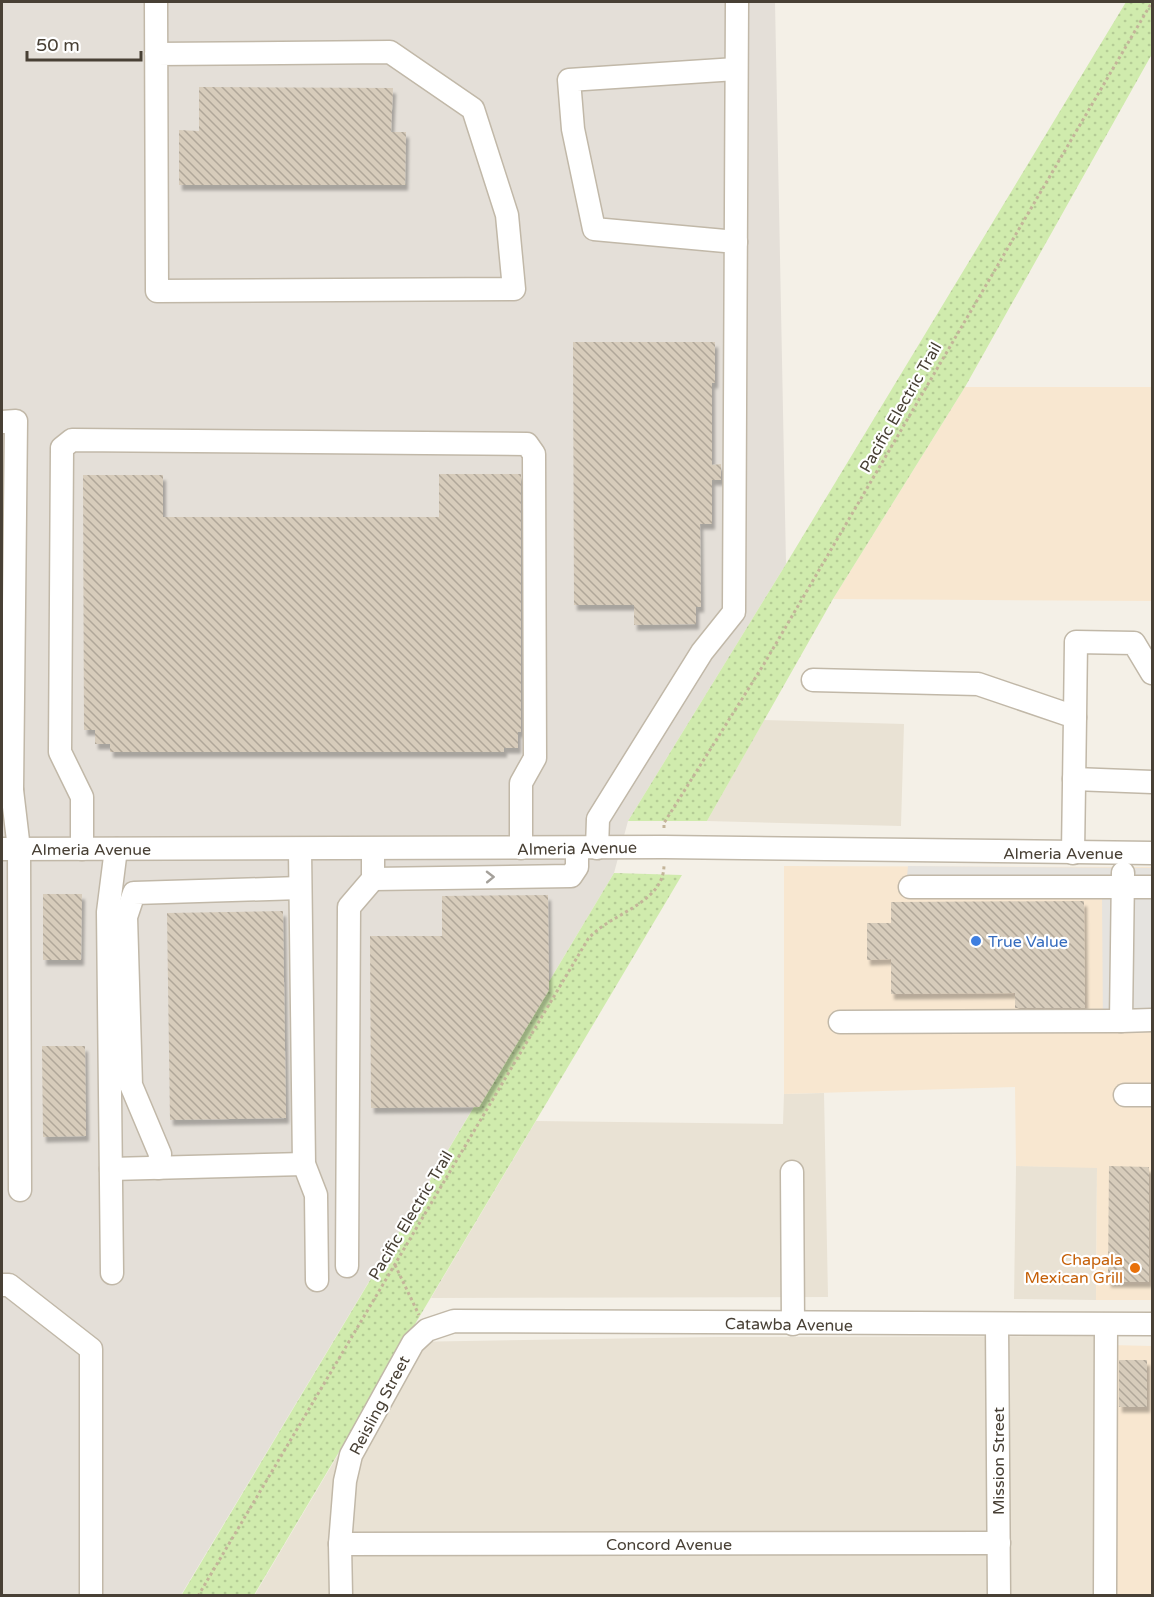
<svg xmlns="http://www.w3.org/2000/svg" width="1154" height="1597" font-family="'Varela Round',sans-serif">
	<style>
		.residential { fill: #e9e2d4 }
		.commercial { fill: #f8e7d0 }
		.industrial { fill: #e4dfd8 }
		.park { fill: url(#park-dots) }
		.parking { fill: #e5e3df }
		.building { fill: url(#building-back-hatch); filter: url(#shadow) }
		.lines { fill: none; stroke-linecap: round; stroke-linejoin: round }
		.minor-casing { stroke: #c1b8a8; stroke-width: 25 }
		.path { stroke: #c3b499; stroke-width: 3; stroke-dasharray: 3 3; stroke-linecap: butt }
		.minor { stroke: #fff; stroke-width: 22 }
		.oneway { stroke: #a4a09a }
		.shop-dot { fill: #3f7fe0; stroke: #fff; stroke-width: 2 }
		.food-dot { fill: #e8710a; stroke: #fff; stroke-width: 2 }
		.labels { text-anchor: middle; stroke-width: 4.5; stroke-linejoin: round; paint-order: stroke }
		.street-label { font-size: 16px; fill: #484035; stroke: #fff }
		.shop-label { font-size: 16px; fill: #366cbe; stroke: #fff; text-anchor: start }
		.food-label { font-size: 16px; fill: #c56008; stroke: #fff; text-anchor: end }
	</style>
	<defs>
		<pattern id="park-dots" width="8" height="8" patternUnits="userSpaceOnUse" patternTransform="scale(1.5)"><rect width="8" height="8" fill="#d0ebad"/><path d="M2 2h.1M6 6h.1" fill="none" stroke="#b4cb95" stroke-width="1.8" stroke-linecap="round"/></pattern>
		<pattern id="building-back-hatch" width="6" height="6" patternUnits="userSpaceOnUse" patternTransform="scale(1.5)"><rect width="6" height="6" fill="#d7ccbb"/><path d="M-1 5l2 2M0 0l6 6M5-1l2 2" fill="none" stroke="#b0a799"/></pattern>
		<filter id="shadow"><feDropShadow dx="3" dy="5.5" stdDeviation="1.5" flood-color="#0004"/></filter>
	</defs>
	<rect width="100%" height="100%" fill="#f4f0e7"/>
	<!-- residential -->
	<g class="residential">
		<polygon points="764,720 904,724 901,826 707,821"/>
		<polygon points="824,1093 828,1297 431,1298 536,1121 783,1124 784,1094"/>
		<polygon points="1016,1166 1097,1167 1096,1300 1014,1299"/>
		<polygon points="1097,1336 1111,1595 254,1596 405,1342 719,1337"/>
	</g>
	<!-- commercial -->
	<g class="commercial">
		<polygon points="965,387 1152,387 1152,601 833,599"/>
		<polygon points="784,866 1152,867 1152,1300 1096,1300 1097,1168 1016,1166 1015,1087 784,1094"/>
		<polygon points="1111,1345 1152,1346 1152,1595 1111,1596"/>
	</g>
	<!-- industrial -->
	<polygon class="industrial" points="2,2 775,2 786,564 628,821 614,873 181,1595 2,1596"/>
	<!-- park -->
	<g class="park">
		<polygon points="1126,2 1152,2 1152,54 965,387 833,599 707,821 628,821 786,564"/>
		<polygon points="614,873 682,875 254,1595 181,1596"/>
	</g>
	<!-- parking -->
	<polygon class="parking" points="908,866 1152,868 1152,1032 1103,1033 1102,895 905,898"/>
	<!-- building -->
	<g class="building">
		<polygon points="199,87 393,88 391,132 406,132 405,185 179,185 179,130 199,131"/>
		<polygon points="573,342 715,342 715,383 712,383 712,465 721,464 721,480 712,480 712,524 700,524 701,607 696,607 696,624 634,625 634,605 574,605"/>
		<polygon points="439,474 521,474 521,732 518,732 518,748 504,748 504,752 110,752 110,744 95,744 95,730 84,730 83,475 163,475 163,517 439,517"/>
		<polygon points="43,894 82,894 81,960 43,960"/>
		<polygon points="548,895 549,990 479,1107 371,1108 370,936 442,936 442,896"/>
		<polygon points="1084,901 1085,1008 1015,1008 1015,993 891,994 891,959 867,960 867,923 891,923 891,902"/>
		<polygon points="283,911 286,1118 170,1120 167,913"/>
		<polygon points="42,1046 85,1046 86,1136 43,1137"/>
		<polygon points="1109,1166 1149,1167 1149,1282 1108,1282"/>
		<rect x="1119" y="1360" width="28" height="47"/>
	</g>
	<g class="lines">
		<!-- minor casing -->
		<g class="minor-casing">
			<g id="minor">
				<polyline points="156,2 157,291 514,289 507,215 473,109 390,52 156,54"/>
				<polyline points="736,242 594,229 573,129 569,80 736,69"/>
				<polyline points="2,422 16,421 12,790 2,790"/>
				<polyline points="813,680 978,684 1075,717 1073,853"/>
				<polyline points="1075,717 1076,642 1134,643 1152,673"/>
				<polyline points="1074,779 1152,782"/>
				<polyline points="12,790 19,849 20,1190"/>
				<polyline points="597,848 598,819 702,652 734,612 737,2"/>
				<polyline points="2,849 664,847 1152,853"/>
				<polyline points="82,849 82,797 60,752 62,448 72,440 527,444 534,454 535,758 521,783 521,848"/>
				<polyline points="300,850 304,1164 316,1195 317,1280"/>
				<polyline points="1123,873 1121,1021 1152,1020"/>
				<polyline points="373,879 571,876 577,867 577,848"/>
				<polyline points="910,887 1152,887"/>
				<polyline points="840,1022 1121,1021"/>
				<polyline points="1125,1095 1152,1095"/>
				<polyline points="159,1168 160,1154 131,1085 126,917 134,893 300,888"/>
				<polyline points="111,1169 304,1164"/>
				<polyline points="792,1172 793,1324"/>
				<polyline points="347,1266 349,907 373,879 373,850"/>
				<polyline points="112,1273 108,912 116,849"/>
				<polyline points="2,1285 9,1285 91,1349 91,1596"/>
				<polyline points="997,1326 999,1596"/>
				<polyline points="340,1544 999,1543"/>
				<polyline points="341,1596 340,1544 345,1481 351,1455 413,1343 427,1330 454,1321 1152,1324"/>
				<polyline points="1105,1596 1106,1325"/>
			</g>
		</g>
		<!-- path -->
		<g class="path">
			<polyline points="664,828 664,823 764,664 1152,2"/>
			<polyline points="395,1265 419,1315"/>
			<path d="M198 1596 588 939C610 913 664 904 664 865"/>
		</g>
		<!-- minor -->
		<use href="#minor" class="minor"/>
	</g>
	<!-- one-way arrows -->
	<defs><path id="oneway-chevron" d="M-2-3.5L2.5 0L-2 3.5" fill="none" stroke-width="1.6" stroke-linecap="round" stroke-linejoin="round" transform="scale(1.5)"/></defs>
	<use class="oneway" href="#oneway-chevron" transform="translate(490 877) rotate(-1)"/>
	<!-- markers -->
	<circle class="shop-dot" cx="976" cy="941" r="6"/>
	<circle class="food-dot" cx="1135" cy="1268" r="6"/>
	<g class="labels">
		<!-- street labels -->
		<g class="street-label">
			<text transform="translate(900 407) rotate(-60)" y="6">Pacific Electric Trail</text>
			<text transform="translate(577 848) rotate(-1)" y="6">Almeria Avenue</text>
			<text x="91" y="855">Almeria Avenue</text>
			<text x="1063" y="859">Almeria Avenue</text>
			<text transform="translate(410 1215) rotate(-59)" y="6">Pacific Electric Trail</text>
			<text transform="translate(789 1324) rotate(1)" y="6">Catawba Avenue</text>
			<text transform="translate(379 1405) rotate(-62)" y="6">Reisling Street</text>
			<text transform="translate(998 1461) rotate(-90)" y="6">Mission Street</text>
			<text x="669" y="1550">Concord Avenue</text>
		</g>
		<!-- shop labels -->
		<g class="shop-label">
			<text x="988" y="947">True Value</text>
		</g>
		<!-- food labels -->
		<g class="food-label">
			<text x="1123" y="1265">Chapala<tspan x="1123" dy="18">Mexican Grill</tspan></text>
		</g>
	</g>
	<!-- border -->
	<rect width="1154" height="1597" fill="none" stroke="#484035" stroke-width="6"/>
	<!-- scale -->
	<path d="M27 51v9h114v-9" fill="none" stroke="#484035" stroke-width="3"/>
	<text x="36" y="51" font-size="18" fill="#484035" stroke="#ffffff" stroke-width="4.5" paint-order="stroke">50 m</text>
</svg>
